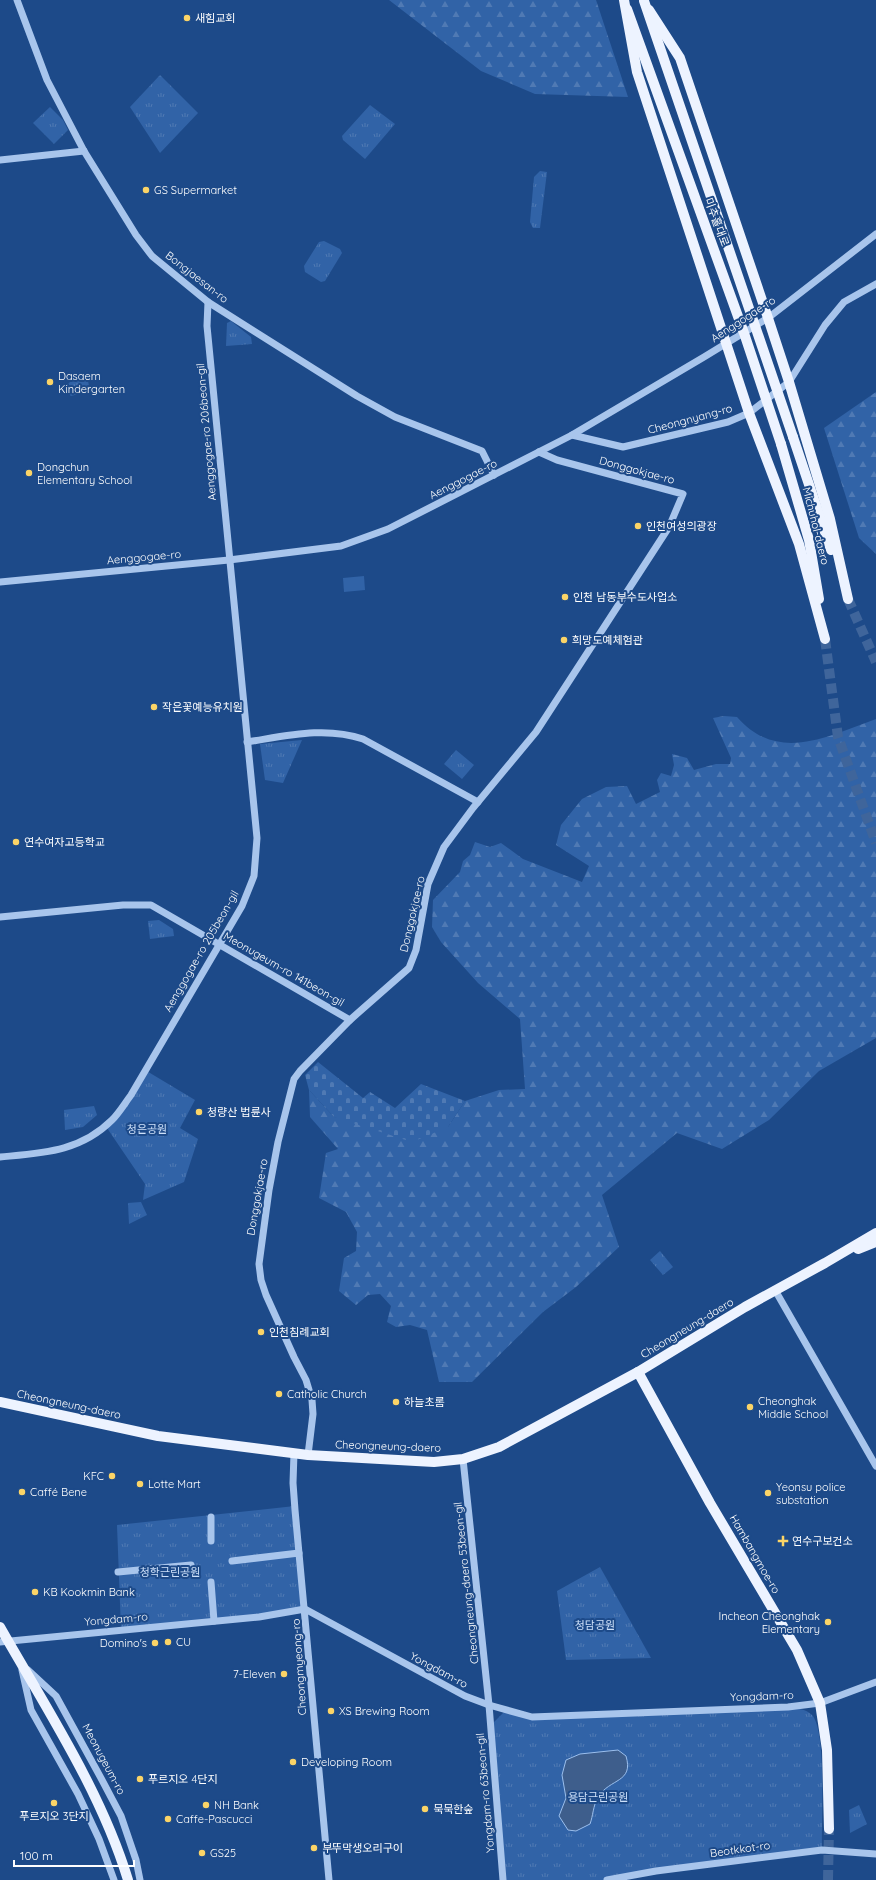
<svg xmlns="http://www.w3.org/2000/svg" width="876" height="1880" font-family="Quicksand,'Noto Sans KR',sans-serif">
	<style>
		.grass { fill: #3163a7 }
		.forest { fill: url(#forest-firs) }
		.cemetery { fill: url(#cemetery-stones) }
		.park { fill: url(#park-tufts) }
		.water { fill: #3e5e8c; stroke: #9bbfed }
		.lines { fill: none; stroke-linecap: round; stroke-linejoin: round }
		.major-tunnel { stroke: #3f659b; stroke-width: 10; stroke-dasharray: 10 5; stroke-linecap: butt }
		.minor { stroke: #a8c5ec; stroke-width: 7 }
		.major { stroke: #edf3ff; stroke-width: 10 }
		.major-bridge { stroke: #edf3ff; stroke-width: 10 }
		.poi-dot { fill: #fbd467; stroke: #1d4a89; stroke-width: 1.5 }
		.labels { text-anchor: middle; stroke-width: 4; stroke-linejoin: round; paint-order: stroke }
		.poi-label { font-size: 11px; fill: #fff; stroke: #1d4a89; text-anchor: start }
		.street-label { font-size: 11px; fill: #fff; stroke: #1d4a89 }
		.park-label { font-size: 11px; fill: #cde0f9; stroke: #1d4a89 }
	</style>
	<defs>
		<pattern id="forest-firs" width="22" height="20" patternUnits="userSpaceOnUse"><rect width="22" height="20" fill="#3163a7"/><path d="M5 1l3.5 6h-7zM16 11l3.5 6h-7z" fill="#507ab4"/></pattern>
		<pattern id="cemetery-stones" width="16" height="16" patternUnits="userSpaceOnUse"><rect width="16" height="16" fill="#3163a7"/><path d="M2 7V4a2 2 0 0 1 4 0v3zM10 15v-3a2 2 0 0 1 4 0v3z" fill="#507ab4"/></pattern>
		<pattern id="park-tufts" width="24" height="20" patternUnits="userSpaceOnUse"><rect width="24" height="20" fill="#3163a7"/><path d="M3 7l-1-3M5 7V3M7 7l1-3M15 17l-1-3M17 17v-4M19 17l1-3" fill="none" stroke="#507ab4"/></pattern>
	</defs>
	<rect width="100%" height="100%" fill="#1d4a89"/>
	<!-- grass -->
	<polygon class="grass" points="364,576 365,590 344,592 343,578"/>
	<!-- forest -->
	<g class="forest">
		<polygon points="389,0 596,0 628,97 535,94 481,71"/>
		<polygon points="876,392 876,554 859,538 824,428"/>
		<path d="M724 716 737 717C778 764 828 736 876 719V1038L819 1071 769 1120 722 1149 677 1133 602 1195 619 1247 576 1287 543 1312 472 1382H439L427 1330 410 1325 396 1327 387 1322 391 1306 380 1294 368 1295 356 1305 339 1291 344 1258 356 1251 357 1232 346 1212 319 1198 326 1153 338 1149 310 1117 309 1090 334 1117 448 1127 465 1101 499 1090 525 1089 520 1019 478 983 441 942 432 927 433 900 460 872 463 861 470 855 475 842 490 847 501 843 523 859 582 882 589 866 556 845 561 825 582 799 606 787 627 786 636 804 660 792 657 780 661 773 671 776 674 765 672 754 687 758 694 770 716 764H730L731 758 713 718Z"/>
	</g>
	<!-- cemetery -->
	<polygon class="cemetery" points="318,1062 363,1098 370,1092 395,1108 421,1084 465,1101 448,1127 412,1142 334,1117 309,1090 305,1075"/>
	<!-- park -->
	<g class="park">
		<polygon points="160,75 198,113 160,153 130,107"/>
		<polygon points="370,105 395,124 365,159 343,140 342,136"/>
		<polygon points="50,107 63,120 68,130 54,144 33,123"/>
		<polygon points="540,171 547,172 540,228 533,228 530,222 534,177"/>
		<polygon points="324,241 340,249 342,253 325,281 321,282 305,272 304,266 319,242"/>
		<polygon points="231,321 251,337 252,344 226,346 227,323"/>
		<polygon points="80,372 88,381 90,391 71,396 63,389"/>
		<polygon points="302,740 283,783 265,780 260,744"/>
		<polygon points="456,750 474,765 462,779 444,764"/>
		<polygon points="159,920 173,929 174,936 150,939 148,921"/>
		<polygon points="145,1070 195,1100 180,1128 198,1139 184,1182 143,1200 145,1184 105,1125 112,1120"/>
		<polygon points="94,1106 97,1115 83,1127 65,1130 64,1110"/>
		<polygon points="141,1202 147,1215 129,1224 128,1203"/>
		<polygon points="660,1251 673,1267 663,1275 650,1260"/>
		<polygon points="295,1506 305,1609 121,1629 117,1525"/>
		<polygon points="600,1567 651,1658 566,1660 557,1591"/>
		<path d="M788 1707C796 1708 806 1709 812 1715 827 1731 821 1824 822 1850L607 1880H504L491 1725 506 1710 529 1716Z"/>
		<polygon points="859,1805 867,1824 850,1833 849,1810"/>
	</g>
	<!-- water -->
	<path class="water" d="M618 1750 626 1756C634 1783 610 1778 598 1797 593 1806 593 1816 590 1824L576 1831 568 1830 559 1816 566 1798 562 1775 566 1760 580 1754Z"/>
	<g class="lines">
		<!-- major-tunnel -->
		<g class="major-tunnel">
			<polyline points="848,599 876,662"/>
			<polyline points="825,639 838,737 876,843"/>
			<polyline points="828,1880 829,1829"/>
		</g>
		<!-- minor -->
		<g class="minor">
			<polyline points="17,0 47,80 84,151 136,235 152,256 208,302 357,396 395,417 482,451 494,475"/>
			<polyline points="0,160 84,151"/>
			<polyline points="572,435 623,447 728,422 749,413 789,382 825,325 844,302 876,284"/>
			<polyline points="0,582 229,560 341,546 388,529 572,435 704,357 768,318 876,234"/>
			<path d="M247 742C286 736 325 726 363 739L478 802"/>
			<polyline points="0,917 123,905 151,905 350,1020"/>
			<path d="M0 1157C42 1153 80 1152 112 1120 119 1113 125 1103 131 1095L242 906 254 876 257 838 207 326 208 302"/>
			<polyline points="775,1290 876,1466"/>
			<polyline points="294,1453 293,1483 295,1510 329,1880"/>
			<polyline points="308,1455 313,1414 312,1400 306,1380 294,1357 266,1295 261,1280 259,1264 269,1190 278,1142 294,1079 300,1071 350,1020 409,968 416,950 428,884 444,847 473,808 536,732 669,527 683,494 557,460 539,452"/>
			<polyline points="463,1459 489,1705 503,1880"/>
			<polyline points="211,1517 211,1541"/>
			<polyline points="232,1561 299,1553"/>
			<polyline points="118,1572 191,1565"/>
			<polyline points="211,1582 214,1621"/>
			<polyline points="0,1642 259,1617 305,1609 465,1696 489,1705 532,1717 788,1707 820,1703 876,1682"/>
			<polyline points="22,1670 31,1710 78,1794 99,1839 114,1880"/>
			<polyline points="28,1670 56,1696 102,1780 121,1816 136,1860 140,1880"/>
			<polyline points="607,1880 656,1871 822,1850 876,1854"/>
		</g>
		<!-- major -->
		<g class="major">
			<polyline points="624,0 637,72 749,413 799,544 825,639"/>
			<polyline points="649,10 680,58 768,318 789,382 830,519 848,599"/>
			<polyline points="793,437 831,550"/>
			<polyline points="781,444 809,540 819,599"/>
			<polyline points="858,1249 876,1242"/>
			<polyline points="638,1372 710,1503 797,1650 820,1703 827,1750 829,1829"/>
			<polyline points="0,1402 158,1436 308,1455 434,1462 463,1459 499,1447 638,1372 745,1307 825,1263 876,1233"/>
			<path d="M0 1627C46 1708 101 1791 128 1880"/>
		</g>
		<!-- major-bridge -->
		<g class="major-bridge">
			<polyline points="644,1 793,437"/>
			<polyline points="627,9 744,333 781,444"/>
		</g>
	</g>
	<!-- markers -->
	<g class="poi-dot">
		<circle cx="187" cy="18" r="4"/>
		<circle cx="146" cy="190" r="4"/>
		<circle cx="50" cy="382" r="4"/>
		<circle cx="29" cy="473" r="4"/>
		<circle cx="638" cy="526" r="4"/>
		<circle cx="565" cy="597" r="4"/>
		<circle cx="564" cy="640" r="4"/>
		<circle cx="154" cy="707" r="4"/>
		<circle cx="16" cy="842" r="4"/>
		<circle cx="199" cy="1112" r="4"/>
		<circle cx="261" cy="1332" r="4"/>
		<circle cx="279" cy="1394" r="4"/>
		<circle cx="396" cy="1402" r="4"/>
		<circle cx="750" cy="1407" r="4"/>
		<circle cx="112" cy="1476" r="4"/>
		<circle cx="140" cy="1484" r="4"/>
		<circle cx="22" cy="1492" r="4"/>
		<circle cx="768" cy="1493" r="4"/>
		<path d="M781 1535h4v4h4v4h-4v4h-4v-4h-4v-4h4z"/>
		<circle cx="35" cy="1592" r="4"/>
		<circle cx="828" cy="1622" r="4"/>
		<circle cx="168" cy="1642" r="4"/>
		<circle cx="155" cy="1643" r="4"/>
		<circle cx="284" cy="1674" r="4"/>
		<circle cx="331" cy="1711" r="4"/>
		<circle cx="293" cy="1762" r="4"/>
		<circle cx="140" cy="1779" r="4"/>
		<circle cx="54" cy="1803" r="4"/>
		<circle cx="206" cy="1805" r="4"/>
		<circle cx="425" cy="1809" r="4"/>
		<circle cx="168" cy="1819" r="4"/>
		<circle cx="314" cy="1848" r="4"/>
		<circle cx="202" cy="1853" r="4"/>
	</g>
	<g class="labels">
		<!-- poi labels -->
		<g class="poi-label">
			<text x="195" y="22">새힘교회</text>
			<text x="154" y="194">GS Supermarket</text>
			<text x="58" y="380">Dasaem<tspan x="58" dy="13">Kindergarten</tspan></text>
			<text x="37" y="471">Dongchun<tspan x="37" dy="13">Elementary School</tspan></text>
			<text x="646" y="530">인천여성의광장</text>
			<text x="573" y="601">인천 남동부수도사업소</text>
			<text x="572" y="644">희망도예체험관</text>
			<text x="162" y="711">작은꽃예능유치원</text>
			<text x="24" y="846">연수여자고등학교</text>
			<text x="207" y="1116">청량산 법륜사</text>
			<text x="269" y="1336">인천침례교회</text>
			<text x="287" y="1398">Catholic Church</text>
			<text x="758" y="1405">Cheonghak<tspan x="758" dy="13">Middle School</tspan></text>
			<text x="404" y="1406">하늘초롬</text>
			<text x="104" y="1480" text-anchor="end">KFC</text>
			<text x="148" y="1488">Lotte Mart</text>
			<text x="776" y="1491">Yeonsu police<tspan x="776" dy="13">substation</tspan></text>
			<text x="30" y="1496">Caffé Bene</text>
			<text x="792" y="1545">연수구보건소</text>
			<text x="43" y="1596">KB Kookmin Bank</text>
			<text x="820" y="1620" text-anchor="end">Incheon Cheonghak<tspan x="820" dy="13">Elementary</tspan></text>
			<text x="176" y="1646">CU</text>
			<text x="147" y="1647" text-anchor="end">Domino's</text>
			<text x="276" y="1678" text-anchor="end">7-Eleven</text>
			<text x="339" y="1715">XS Brewing Room</text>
			<text x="301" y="1766">Developing Room</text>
			<text x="148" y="1783">푸르지오 4단지</text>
			<text x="214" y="1809">NH Bank</text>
			<text x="433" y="1813">묵묵한숲</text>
			<text x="54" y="1820" text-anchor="middle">푸르지오 3단지</text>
			<text x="176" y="1823">Caffe-Pascucci</text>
			<text x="322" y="1852">부뚜막생오리구이</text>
			<text x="210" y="1857">GS25</text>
		</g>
		<!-- street labels -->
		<g class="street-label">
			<text transform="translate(717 222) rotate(70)" y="4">미추홀대로</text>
			<text transform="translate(197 277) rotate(38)" y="4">Bongjaesan-ro</text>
			<text transform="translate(743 319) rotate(-33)" y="4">Aenggogae-ro</text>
			<text transform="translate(690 419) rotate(-15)" y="4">Cheongnyang-ro</text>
			<text transform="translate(206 432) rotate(-95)" y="4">Aenggogae-ro 206beon-gil</text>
			<text transform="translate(637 470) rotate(15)" y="4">Donggokjae-ro</text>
			<text transform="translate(463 479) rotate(-27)" y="4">Aenggogae-ro</text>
			<text transform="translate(816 526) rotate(76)" y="4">Michuhol-daero</text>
			<text transform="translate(144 557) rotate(-5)" y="4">Aenggogae-ro</text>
			<text transform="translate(412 914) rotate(-77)" y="4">Donggokjae-ro</text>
			<text transform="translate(201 951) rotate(-60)" y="4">Aenggogae-ro 205beon-gil</text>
			<text transform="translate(284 969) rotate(30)" y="4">Meonugeum-ro 141beon-gil</text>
			<text transform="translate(257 1197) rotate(-80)" y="4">Donggokjae-ro</text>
			<text transform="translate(687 1328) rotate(-31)" y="4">Cheongneung-daero</text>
			<text transform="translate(69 1404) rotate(12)" y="4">Cheongneung-daero</text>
			<text transform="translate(388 1446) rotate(2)" y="4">Cheongneung-daero</text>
			<text transform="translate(755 1554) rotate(60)" y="4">Hambangmoe-ro</text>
			<text transform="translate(466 1583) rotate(-96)" y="4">Cheongneung-daero 53beon-gil</text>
			<text transform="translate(116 1619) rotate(-5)" y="4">Yongdam-ro</text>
			<text transform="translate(299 1667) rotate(-94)" y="4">Cheongmyeong-ro</text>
			<text transform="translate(439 1670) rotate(28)" y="4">Yongdam-ro</text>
			<text transform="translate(762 1696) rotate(-2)" y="4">Yongdam-ro</text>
			<text transform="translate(104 1759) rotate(62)" y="4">Meonugeum-ro</text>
			<text transform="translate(485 1793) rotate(-95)" y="4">Yongdam-ro 63beon-gil</text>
			<text transform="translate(740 1849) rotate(-8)" y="4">Beotkkot-ro</text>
		</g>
		<!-- park labels -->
		<g class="park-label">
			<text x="147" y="1133">청은공원</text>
			<text x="170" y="1576">청학근린공원</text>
			<text x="595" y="1629">청담공원</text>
			<text x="598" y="1801">용담근린공원</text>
		</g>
	</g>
	<!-- scale -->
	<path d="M14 1860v6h120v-6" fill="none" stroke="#ffffff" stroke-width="2"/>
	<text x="20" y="1860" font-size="12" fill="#ffffff" stroke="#1d4a89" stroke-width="3" paint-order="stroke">100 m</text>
</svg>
